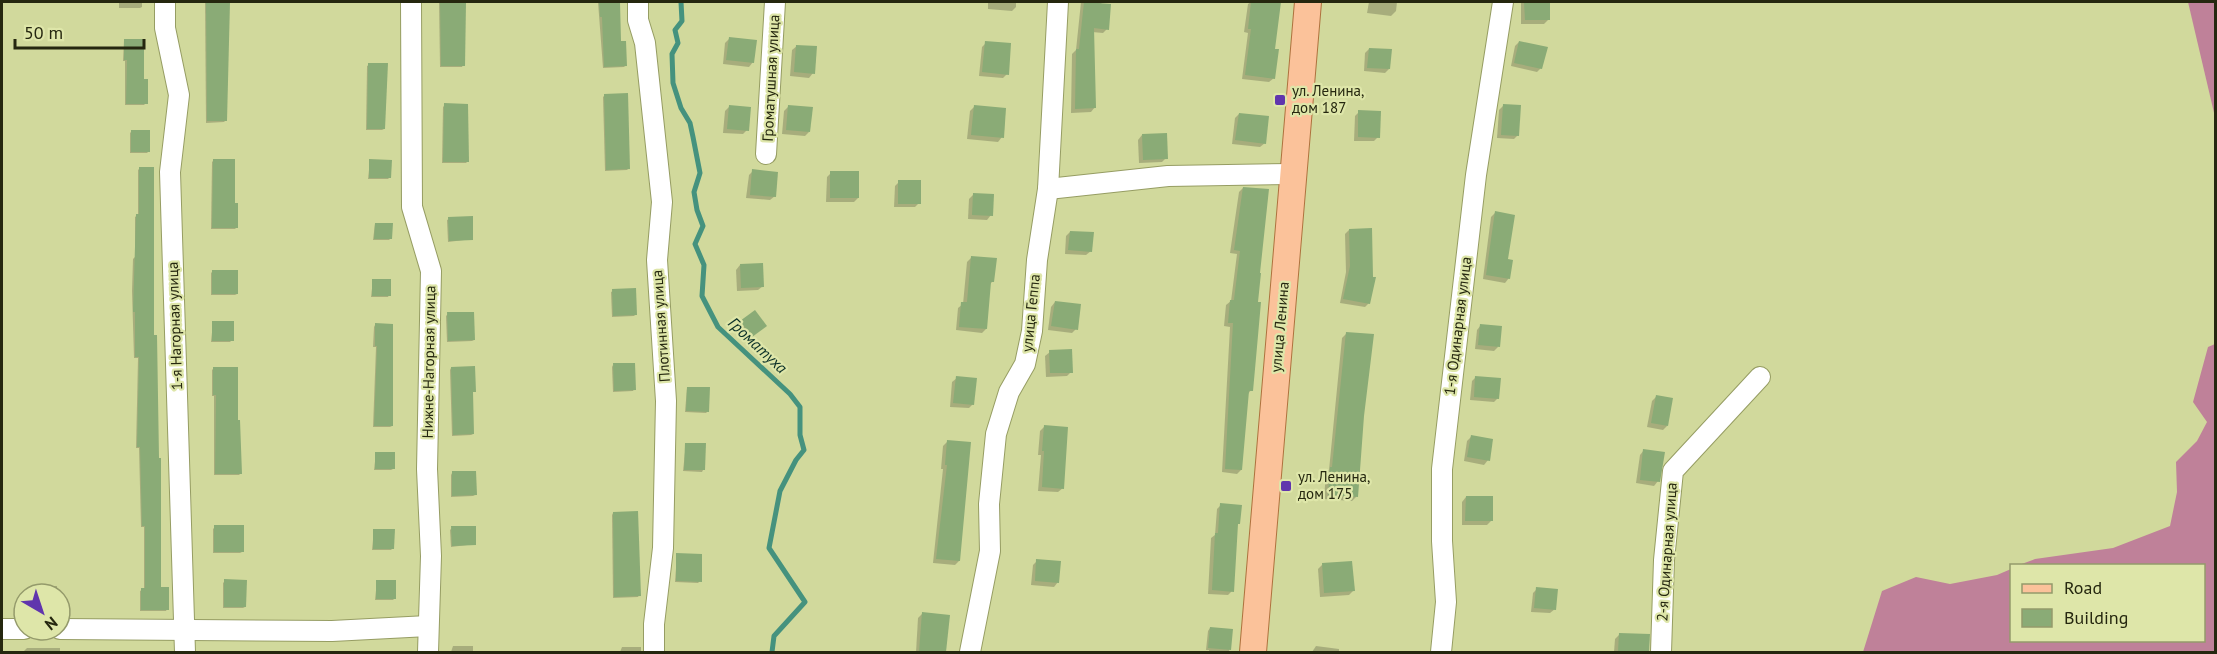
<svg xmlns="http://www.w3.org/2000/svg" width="2217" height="654" font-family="'PT Sans',sans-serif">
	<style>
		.forest { fill: #bf8199 }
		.shadow { fill: #0003 }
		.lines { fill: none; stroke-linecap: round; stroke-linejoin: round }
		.stream { stroke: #45927e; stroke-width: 5 }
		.building { fill: #8aab76 }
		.minor-casing { stroke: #969d63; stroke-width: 22 }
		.major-casing { stroke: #ae723e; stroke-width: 28 }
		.minor { stroke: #fff; stroke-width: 20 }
		.major { stroke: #fbc29a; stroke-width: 26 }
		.poi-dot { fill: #6035ad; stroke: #dee6a9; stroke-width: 2 }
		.labels { text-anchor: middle; stroke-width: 4.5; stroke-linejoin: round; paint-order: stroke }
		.street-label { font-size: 15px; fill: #25270f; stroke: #dee6a9 }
		.poi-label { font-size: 15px; fill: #25270f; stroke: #dee6a9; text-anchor: start }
		.water-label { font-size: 16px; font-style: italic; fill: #0c3128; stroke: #dee6a9 }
	</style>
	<rect width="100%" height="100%" fill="#d1d99c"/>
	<!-- forest -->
	<g class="forest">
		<polygon points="2188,2 2215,2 2215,117"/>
		<polygon points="2215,344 2215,652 1863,652 1882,591 1916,577 1950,584 1997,575 2011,569 2012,640 2204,640 2204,566 2019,565 2035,559 2113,548 2170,526 2177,492 2176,462 2197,441 2207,422 2193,402 2208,347"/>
	</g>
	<!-- shadow -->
	<g class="shadow">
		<polygon points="119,2 142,2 142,7 140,8 119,8"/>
		<polygon points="205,2 220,2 225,121 224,122 206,123"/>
		<polygon points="439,2 464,2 463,65 462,67 440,67"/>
		<polygon points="598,2 619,2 620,43 625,66 624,67 603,68"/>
		<polygon points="988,2 1016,2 1016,7 1012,11 988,9"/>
		<polygon points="1081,2 1101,2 1107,29 1103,33 1092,32 1095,107 1091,112 1071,113 1072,54 1076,50"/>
		<polygon points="1251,2 1279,3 1273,50 1274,78 1269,82 1242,79 1248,33 1244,32 1248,4"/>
		<polygon points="1369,2 1397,2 1396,11 1391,16 1367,13"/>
		<polygon points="1521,2 1548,2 1548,20 1544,24 1521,24"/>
		<polygon points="729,39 753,62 749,67 723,64 725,43"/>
		<polygon points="124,40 142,80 146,103 144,105 125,105 125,61 123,61"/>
		<polygon points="1519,42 1541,68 1537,72 1511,66 1515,46"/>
		<polygon points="986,43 1007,74 1003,78 979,76 982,47"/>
		<polygon points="797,46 813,73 809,78 790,76 792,50"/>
		<polygon points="1369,49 1389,69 1385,73 1364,71 1365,53"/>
		<polygon points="369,65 384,129 382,130 366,130 367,66"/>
		<polygon points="605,95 629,168 627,170 605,171 603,97"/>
		<polygon points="445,105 468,161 466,163 442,163 443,107"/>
		<polygon points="1503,106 1518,135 1514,139 1497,138 1499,110"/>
		<polygon points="729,107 747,130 743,134 723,133 725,111"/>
		<polygon points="788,107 809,132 805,136 782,134 784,111"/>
		<polygon points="974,107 1002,137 998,142 967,139 970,111"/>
		<polygon points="1359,112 1378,137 1374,141 1354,141 1355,116"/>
		<polygon points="1239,114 1265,143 1260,147 1232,144 1235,118"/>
		<polygon points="132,131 149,151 147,153 130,153 130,133"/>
		<polygon points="1142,135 1166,158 1162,162 1139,163 1138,140"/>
		<polygon points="213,161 233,204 237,227 235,229 211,229 212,162"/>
		<polygon points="370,161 390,177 388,179 368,179"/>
		<polygon points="140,168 153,337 160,589 167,609 166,611 140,611 140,591 144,589 144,527 141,527 139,448 136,448 138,358 134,358 132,291 133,259 135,257 135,217 138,215 138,170"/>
		<polygon points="753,171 775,196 770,200 746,198 749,175"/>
		<polygon points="831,173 858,198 854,202 826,202 827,177"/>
		<polygon points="899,182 919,203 915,207 894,207 895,186"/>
		<polygon points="1243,188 1251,390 1248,394 1241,470 1237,474 1222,472 1230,327 1224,326 1226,305 1231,301 1237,254 1230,253 1239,192"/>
		<polygon points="973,195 991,215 987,220 968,219 969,199"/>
		<polygon points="1495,213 1506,260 1509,278 1505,283 1483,279 1491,217"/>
		<polygon points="449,219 472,239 448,242 447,220"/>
		<polygon points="375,224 391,238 389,240 373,240"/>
		<polygon points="1349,230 1372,278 1369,303 1365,307 1340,303 1346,272 1345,234"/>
		<polygon points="1070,232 1091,251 1086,255 1065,254 1066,236"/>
		<polygon points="971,258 993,281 990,284 986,329 982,333 956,330 958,308 963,304 967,262"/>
		<polygon points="740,265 763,286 758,290 737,291 736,270"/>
		<polygon points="213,271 237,294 235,295 211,295 211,273"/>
		<polygon points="373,280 389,295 388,297 371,297"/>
		<polygon points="613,291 635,315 634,316 612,317 611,292"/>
		<polygon points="1055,302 1076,329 1072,333 1048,330 1051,307"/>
		<polygon points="448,314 474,340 472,341 447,342 446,316"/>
		<polygon points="741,322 761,329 747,339 737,326"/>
		<polygon points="213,323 232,340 230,342 211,342"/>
		<polygon points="375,325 392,426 390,427 373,427 376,347 373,347 374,327"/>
		<polygon points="1481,325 1498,347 1494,351 1475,349 1477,330"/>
		<polygon points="1346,334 1362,415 1356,497 1352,501 1324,499 1326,472 1329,470 1342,338"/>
		<polygon points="1050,352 1071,372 1067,376 1046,377 1045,356"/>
		<polygon points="613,365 634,389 633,391 613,392 612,367"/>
		<polygon points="451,368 474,391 472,393 473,434 471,435 452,436 450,370"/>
		<polygon points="213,369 236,422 240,474 239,475 214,475 214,396 212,396 212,370"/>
		<polygon points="1476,377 1498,398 1494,402 1470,400 1472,381"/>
		<polygon points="957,378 973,404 969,408 950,407 952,382"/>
		<polygon points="687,388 708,411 706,413 685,412"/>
		<polygon points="1656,397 1667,426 1663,430 1647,427 1652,401"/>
		<polygon points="1044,427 1063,488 1058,492 1038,491 1041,455 1038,455 1040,431"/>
		<polygon points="1471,437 1488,460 1484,465 1464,461 1467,441"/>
		<polygon points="947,442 959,561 955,565 933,563 943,469 941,469 943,446"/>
		<polygon points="686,444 703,470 702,472 683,471"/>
		<polygon points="1644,450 1658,481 1654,486 1636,483 1640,455"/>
		<polygon points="376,453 393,469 391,470 374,470"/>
		<polygon points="452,473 475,495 473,496 451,497 451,475"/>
		<polygon points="1466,497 1491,521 1487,525 1462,525 1462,502"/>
		<polygon points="1221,505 1239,523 1236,526 1232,591 1228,595 1208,594 1211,538 1215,535 1217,509"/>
		<polygon points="613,513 639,595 638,597 613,598 612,515"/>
		<polygon points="215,527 242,552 240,553 213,553 213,529"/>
		<polygon points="452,528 475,544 451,547 450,530"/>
		<polygon points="374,530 393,548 391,550 372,550"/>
		<polygon points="677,554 700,581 698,583 675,582"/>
		<polygon points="1037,561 1058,582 1054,587 1031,585 1033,565"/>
		<polygon points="1323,564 1353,591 1349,595 1320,597 1318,569"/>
		<polygon points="225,581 245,607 243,608 223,608 223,583"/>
		<polygon points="377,581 394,599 393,600 375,600"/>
		<polygon points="34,586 57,586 57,594 30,594 30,590"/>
		<polygon points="1537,589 1555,609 1550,613 1531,612 1533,593"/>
		<polygon points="923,613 948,616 945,652 916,652 918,618"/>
		<polygon points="1210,628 1231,630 1229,652 1209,652 1209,650 1206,650 1208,631"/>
		<polygon points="1619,635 1648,636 1648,652 1614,652 1615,639"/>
		<polygon points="453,646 473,646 473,652 451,652"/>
		<polygon points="1316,646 1339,649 1339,652 1312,652"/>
		<polygon points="622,647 641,647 641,652 620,652"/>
		<polygon points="27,648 60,648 60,652 23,652"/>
	</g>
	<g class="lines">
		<!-- stream -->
		<polyline class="stream" points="681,2 682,21 675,30 678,43 672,54 673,83 681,108 690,123 693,137 700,173 694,192 697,210 703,226 695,244 704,265 702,296 718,327 790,394 800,407 800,435 804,450 796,460 780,491 769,548 805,602 774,636 772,652"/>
	</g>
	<!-- building -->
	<g class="building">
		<polygon points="206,2 230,2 227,121 207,121"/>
		<polygon points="440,2 466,2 465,66 441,66"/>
		<polygon points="599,2 620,2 621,41 626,41 627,66 604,67 602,17 600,17"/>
		<polygon points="1084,2 1111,4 1109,30 1094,28 1096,108 1075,109 1076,49 1079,49"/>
		<polygon points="1251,2 1281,2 1275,49 1279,49 1275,79 1245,75 1251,29 1248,29"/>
		<polygon points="1524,2 1550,2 1550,20 1525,20"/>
		<polygon points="729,37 757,40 754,63 726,60"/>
		<polygon points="124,39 144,39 144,79 148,79 148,104 126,104 127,60 124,60"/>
		<polygon points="985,41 1011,43 1009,75 982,72"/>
		<polygon points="1519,41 1548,47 1542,69 1514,63"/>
		<polygon points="796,45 817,46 815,74 794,72"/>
		<polygon points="1369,48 1392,49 1390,69 1367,68"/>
		<polygon points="368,63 388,63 385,129 367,129"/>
		<polygon points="628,93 630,169 606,170 604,94"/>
		<polygon points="444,103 468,104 469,162 443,162"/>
		<polygon points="1503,104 1521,105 1519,136 1501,135"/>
		<polygon points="729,105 751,107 749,131 727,129"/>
		<polygon points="788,105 813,107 810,132 786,130"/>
		<polygon points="974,105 1006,108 1004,138 971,135"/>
		<polygon points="1358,110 1381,111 1380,138 1358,137"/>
		<polygon points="1239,113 1269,116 1266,144 1235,140"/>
		<rect x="131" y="130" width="19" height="22"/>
		<polygon points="1167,133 1168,159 1143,160 1142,134"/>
		<polygon points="213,159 235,159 235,203 238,203 238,228 212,228"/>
		<polygon points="369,159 392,160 391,178 369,178"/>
		<polygon points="139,167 154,167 154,335 157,335 159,458 161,458 161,587 169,587 169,610 141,610 141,588 145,588 145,526 142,526 140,447 137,447 139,357 135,357 135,312 133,312 136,214 139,214"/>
		<polygon points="752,169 778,172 776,197 750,195"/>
		<rect x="830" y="171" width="29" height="27"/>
		<rect x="898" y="180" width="23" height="24"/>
		<polygon points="1243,187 1269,189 1260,273 1261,273 1258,302 1261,302 1256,358 1253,391 1249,391 1242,470 1225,469 1233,323 1228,323 1230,300 1234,300 1240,251 1234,250"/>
		<polygon points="973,193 994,194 993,216 972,215"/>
		<polygon points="1495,211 1515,215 1508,259 1513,260 1510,279 1486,275"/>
		<polygon points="473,216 473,240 449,241 448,217"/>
		<polygon points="375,223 393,223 392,239 374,239"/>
		<polygon points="1372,228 1373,277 1376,277 1370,304 1343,299 1350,266 1349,229"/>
		<polygon points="1070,231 1094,232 1092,252 1068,250"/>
		<polygon points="971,256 997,258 994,282 991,282 987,329 959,327 961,302 967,302"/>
		<polygon points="763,263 764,287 741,288 740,264"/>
		<rect x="212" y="270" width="26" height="24"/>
		<rect x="372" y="279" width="19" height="17"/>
		<polygon points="636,288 637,315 613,316 612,289"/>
		<polygon points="1055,301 1081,304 1078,330 1051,326"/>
		<polygon points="755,310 767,326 752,337 740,321"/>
		<polygon points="447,312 474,312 475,340 448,341"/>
		<rect x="212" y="321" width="22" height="20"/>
		<polygon points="375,323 393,324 393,426 374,426 377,346 375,346"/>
		<polygon points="1480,324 1502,326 1500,347 1478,345"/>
		<polygon points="1346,332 1374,334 1364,416 1358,497 1328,495 1330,467 1332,467"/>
		<polygon points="1072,349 1073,373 1050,373 1049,350"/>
		<polygon points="613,363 635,363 636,390 614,391"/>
		<polygon points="475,366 476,392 473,392 474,434 453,435 451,367"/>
		<polygon points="213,367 238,367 238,420 240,420 242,474 215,474 216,395 213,395"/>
		<polygon points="956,376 977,378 974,405 953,403"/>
		<polygon points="1475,376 1501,378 1499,399 1474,397"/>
		<polygon points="687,387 710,387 709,412 686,411"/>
		<polygon points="1656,395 1673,398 1668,426 1651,423"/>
		<polygon points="1044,425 1068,427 1064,489 1042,487 1044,451 1042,451"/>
		<polygon points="1471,435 1493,439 1490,461 1467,457"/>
		<polygon points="947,440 971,442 960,561 936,559 947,465 945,465"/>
		<polygon points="685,443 706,443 705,470 684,470"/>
		<polygon points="1643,449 1665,452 1660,482 1640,480"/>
		<rect x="375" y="452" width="20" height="17"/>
		<polygon points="452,471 476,471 477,495 452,496"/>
		<polygon points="1466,496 1493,496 1493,521 1465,521"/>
		<polygon points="1220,503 1242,505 1240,524 1238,524 1234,592 1212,590 1215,533 1218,533"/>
		<polygon points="638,511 641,596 614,597 613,512"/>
		<rect x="214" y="525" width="30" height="27"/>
		<polygon points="451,526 476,526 476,545 452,546"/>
		<polygon points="373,529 395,529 394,549 373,549"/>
		<polygon points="676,553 702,554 702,582 676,581"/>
		<polygon points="1036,559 1061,561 1059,583 1035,581"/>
		<polygon points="1352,561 1355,591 1324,593 1322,563"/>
		<polygon points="224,579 247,580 246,607 224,607"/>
		<rect x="376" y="580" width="20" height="19"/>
		<polygon points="1536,587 1558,589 1556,610 1534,608"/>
		<polygon points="922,612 950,615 946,652 919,652"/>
		<polygon points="1210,627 1233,629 1231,650 1208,648"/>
		<polygon points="1619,633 1650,634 1649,652 1618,652"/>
	</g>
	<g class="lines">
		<!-- minor casing -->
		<g class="minor-casing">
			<g id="minor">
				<polyline points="165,2 165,28 179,95 170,172 185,652"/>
				<polyline points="411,2 412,207 431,271 427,469 431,556 428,652"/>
				<polyline points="638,2 638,20 645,43 662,202 657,260 666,401 663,548 654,624 654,652"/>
				<polyline points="766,154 775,2"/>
				<polyline points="1048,189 1168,176 1292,174"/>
				<polyline points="2,629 24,629"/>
				<polyline points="60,629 332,631 428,626"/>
				<polyline points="970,652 990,551 989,504 996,434 1009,392 1025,364 1032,331 1037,260 1048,189 1058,2"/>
				<polyline points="1441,652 1446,602 1442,541 1442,469 1476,175 1503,2"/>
				<polyline points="1661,652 1664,560 1673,471 1760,377"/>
			</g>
		</g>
		<!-- major casing -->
		<g class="major-casing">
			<polyline id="major" points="1253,652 1308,2"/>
		</g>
		<!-- minor -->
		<use href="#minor" class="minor"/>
		<!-- major -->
		<use href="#major" class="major"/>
	</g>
	<!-- markers -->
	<g class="poi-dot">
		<rect x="1274" y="94" width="12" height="12" rx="3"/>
		<rect x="1280" y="480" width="12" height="12" rx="3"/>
	</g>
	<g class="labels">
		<!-- street labels -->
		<g class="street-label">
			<text transform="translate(771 78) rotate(-87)" y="5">Громатушная улица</text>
			<text transform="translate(1031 313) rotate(-84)" y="5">улица Геппа</text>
			<text transform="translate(175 326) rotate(-92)" y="5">1-я Нагорная улица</text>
			<text transform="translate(661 326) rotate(-94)" y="5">Плотинная улица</text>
			<text transform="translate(1458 326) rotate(-83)" y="5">1-я Одинарная улица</text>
			<text transform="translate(1280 327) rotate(-85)" y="5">улица Ленина</text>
			<text transform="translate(429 362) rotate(-89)" y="5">Нижне-Нагорная улица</text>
			<text transform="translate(1667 552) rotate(-86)" y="5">2-я Одинарная улица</text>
		</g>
		<!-- poi labels -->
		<g class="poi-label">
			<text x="1292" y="96">ул. Ленина,<tspan x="1292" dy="17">дом 187</tspan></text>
			<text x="1298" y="482">ул. Ленина,<tspan x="1298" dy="17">дом 175</tspan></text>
		</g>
		<!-- water labels -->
		<g class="water-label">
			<text transform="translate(758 345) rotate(43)" y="6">Громатуха</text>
		</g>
	</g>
	<!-- border -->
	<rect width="2217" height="654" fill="none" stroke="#25270f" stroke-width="6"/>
	<!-- legend -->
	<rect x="2010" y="564" width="195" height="78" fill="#dee6a9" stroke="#949a6b" stroke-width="1.5"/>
	<rect x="2022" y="584" width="30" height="9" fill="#fbc29a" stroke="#949a6b" stroke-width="1.5"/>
	<text x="2064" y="594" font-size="18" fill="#25270f">Road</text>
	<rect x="2022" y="609" width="30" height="18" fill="#8aab76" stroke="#949a6b" stroke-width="1.5"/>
	<text x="2064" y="624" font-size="18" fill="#25270f">Building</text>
	<!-- north arrow -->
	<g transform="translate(42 612) rotate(141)"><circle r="28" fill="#dee6a9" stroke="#949a6b" stroke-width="1.5"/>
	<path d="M0-4.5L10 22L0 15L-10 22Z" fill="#6035ad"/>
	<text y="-9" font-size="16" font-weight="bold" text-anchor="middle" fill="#25270f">N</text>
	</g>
	<!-- scale -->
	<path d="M15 39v9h129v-9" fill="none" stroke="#25270f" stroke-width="3"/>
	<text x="24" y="39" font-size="18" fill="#25270f" stroke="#dee6a9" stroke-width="4.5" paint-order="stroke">50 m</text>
</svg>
